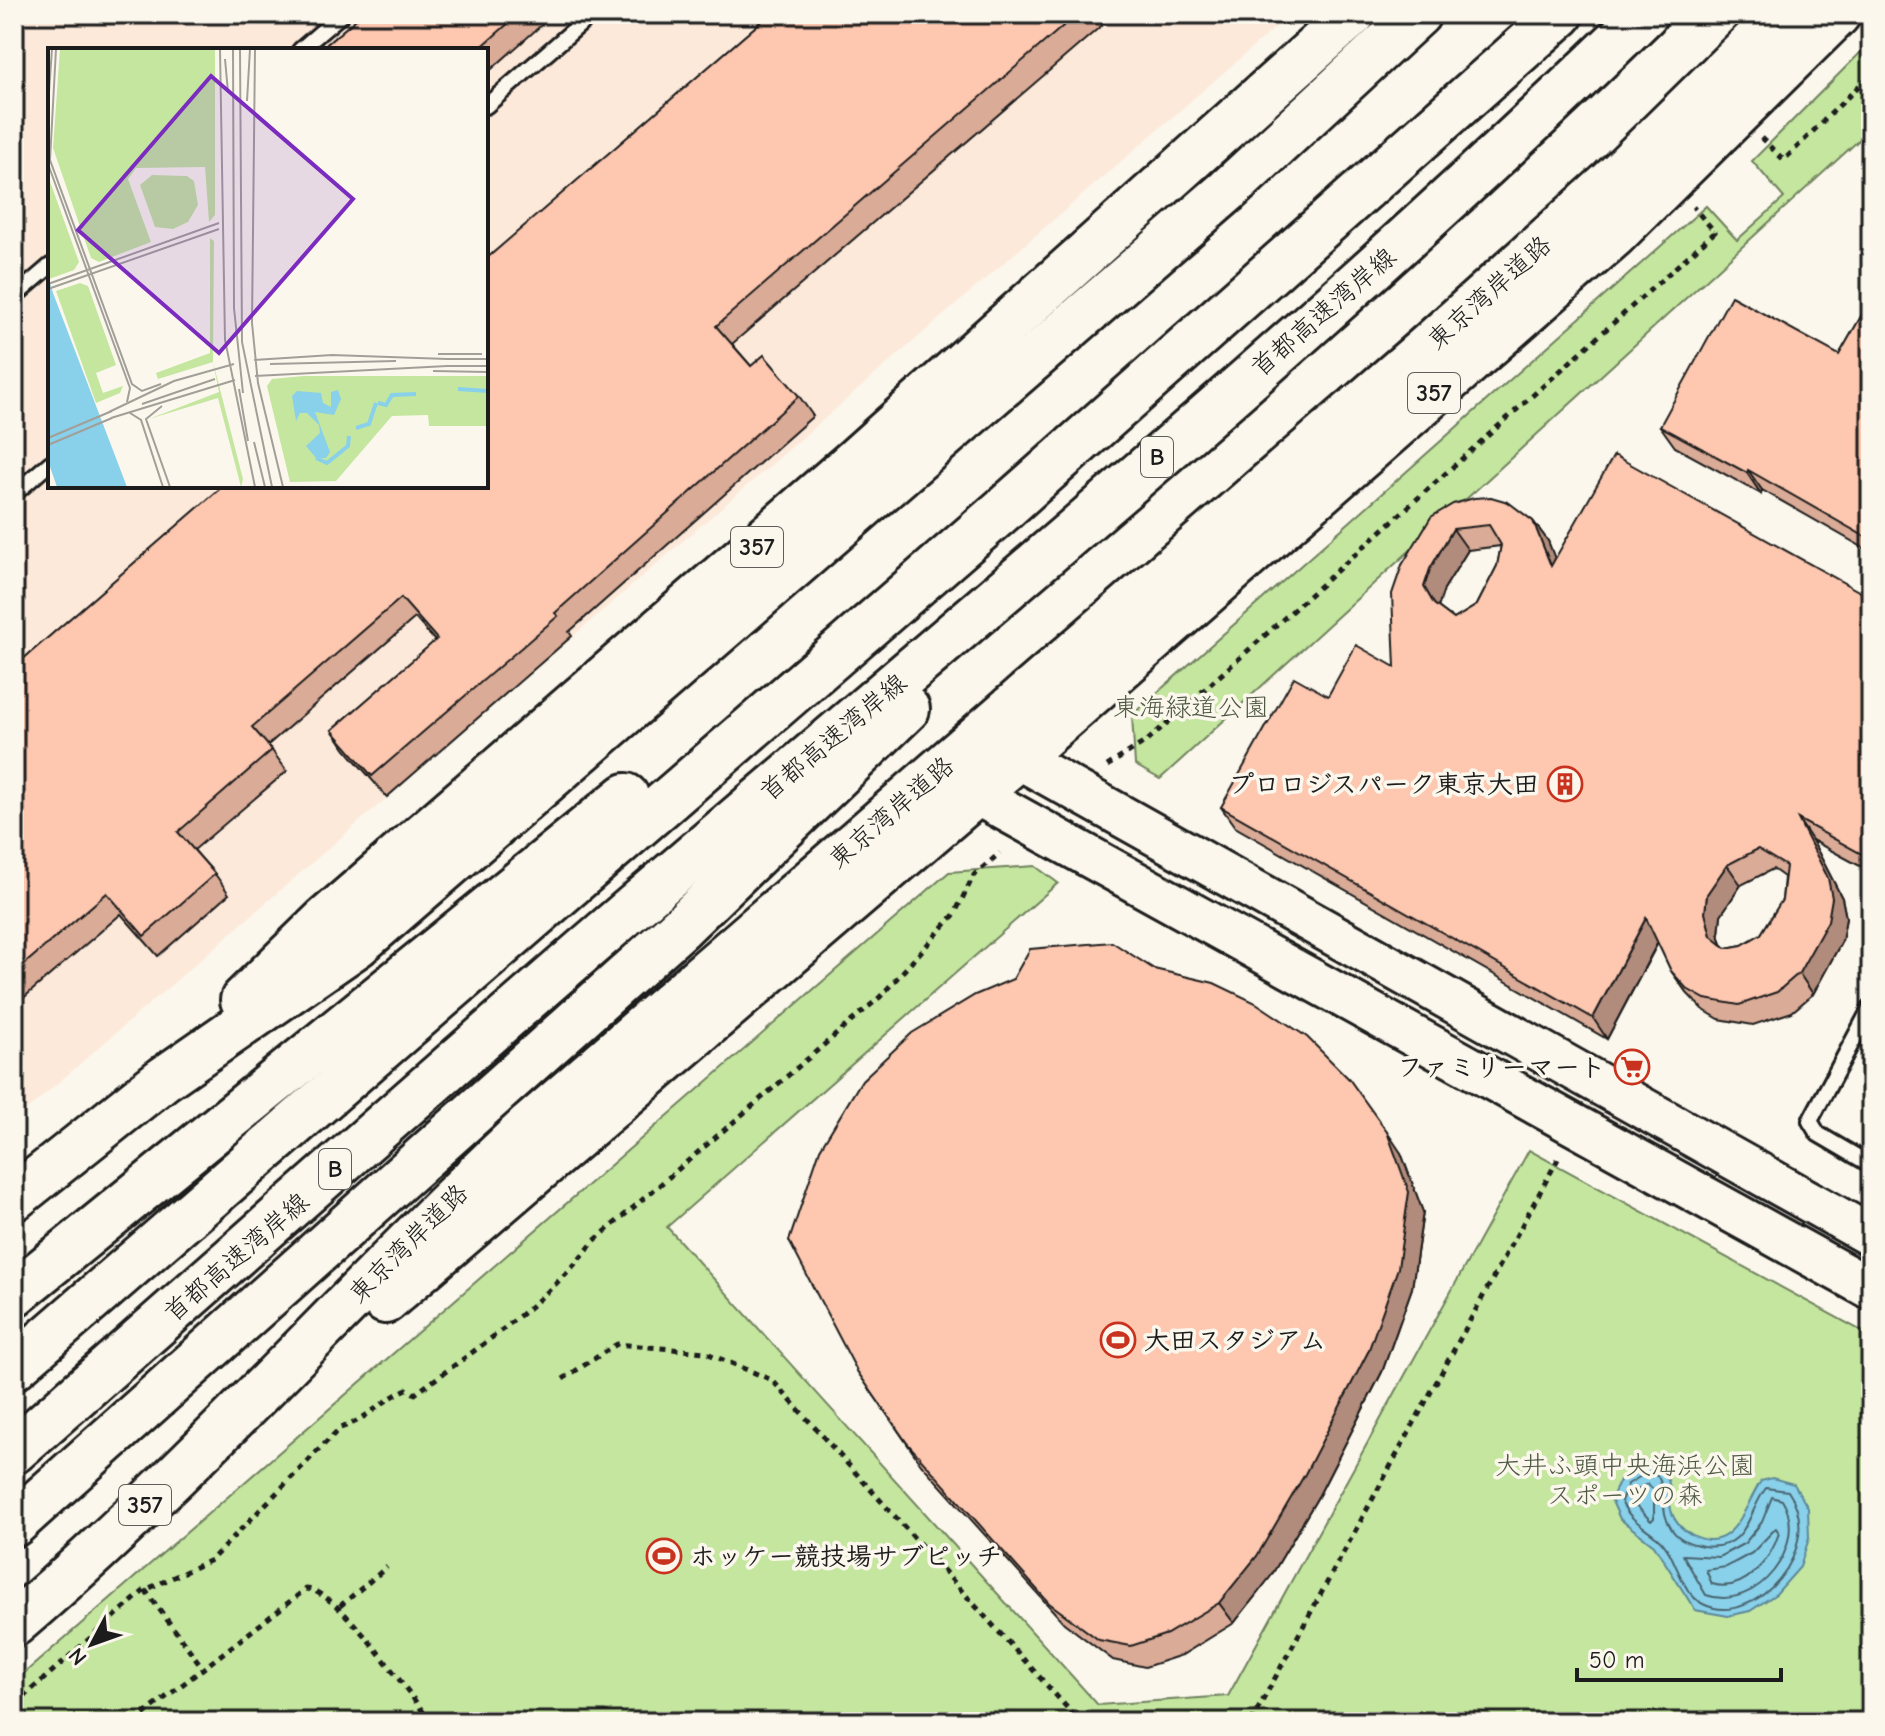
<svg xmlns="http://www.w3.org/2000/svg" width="1885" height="1736" font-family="'Comic Neue','Klee One',sans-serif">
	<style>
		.built { fill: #fce9da; fill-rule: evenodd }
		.green { fill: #c4e69f; stroke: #70815e; stroke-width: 2 }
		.water { fill: #89d0ea; stroke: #5d8898; stroke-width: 2 }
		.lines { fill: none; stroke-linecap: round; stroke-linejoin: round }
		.shore { stroke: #48646e; stroke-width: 2 }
		.lane-casing { stroke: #1c1c1c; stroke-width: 20 }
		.secondary-casing { stroke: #1c1c1c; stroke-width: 46 }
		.highway-casing { stroke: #1c1c1c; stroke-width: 50 }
		.path { stroke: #1c1c1c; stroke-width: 5; stroke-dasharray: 6 6; stroke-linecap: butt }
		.lane { stroke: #fbf7ec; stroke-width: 14 }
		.secondary { stroke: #fbf7ec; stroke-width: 40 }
		.highway { stroke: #fbf7ec; stroke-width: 44 }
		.wall { fill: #daab97; stroke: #1c1c1c; stroke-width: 2; fill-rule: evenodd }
		.shaded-wall { fill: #b18b7b; stroke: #1c1c1c; stroke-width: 2 }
		.building { fill: #fdc7b0; stroke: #1c1c1c; stroke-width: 2; fill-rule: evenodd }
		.labels { text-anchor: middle; stroke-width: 7; stroke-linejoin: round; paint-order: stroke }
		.shield { fill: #fbf7ec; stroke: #5f5e5a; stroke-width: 2 }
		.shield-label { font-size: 24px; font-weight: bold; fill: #1c1c1c }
		.street-label { font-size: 26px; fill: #1c1c1c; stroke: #fbf7ec }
		.park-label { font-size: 26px; fill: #4e5943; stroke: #fbf7ec }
		.poi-label { font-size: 26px; font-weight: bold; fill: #1c1c1c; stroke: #fbf7ec; text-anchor: end }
		.inset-river { fill: none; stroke: #89d0ea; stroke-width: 4 }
		.inset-road { fill: none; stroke: #a29f99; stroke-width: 2 }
		.view { fill: #7b2cbf; fill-opacity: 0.15; stroke: #7b2cbf; stroke-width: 4 }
		.inset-edge { fill: none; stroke: #1c1c1c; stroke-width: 4 }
	</style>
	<rect width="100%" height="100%" fill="#fbf7ec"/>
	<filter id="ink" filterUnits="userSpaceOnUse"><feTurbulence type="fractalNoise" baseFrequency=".0125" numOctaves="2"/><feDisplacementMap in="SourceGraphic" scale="16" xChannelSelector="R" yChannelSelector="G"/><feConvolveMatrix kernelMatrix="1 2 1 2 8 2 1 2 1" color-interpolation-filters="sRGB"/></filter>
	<g filter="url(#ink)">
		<!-- built -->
		<path class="built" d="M14 14H1291L14 1121ZM50 50H486V486H50Z"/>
		<!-- green -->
		<g class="green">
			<polygon points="1871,42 1871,129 1160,779 1135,765 1132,715 1706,206 1737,240 1784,198 1752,161"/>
			<polygon points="1035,866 1058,883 667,1227 1098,1705 1228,1696 1529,1150 1871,1336 1871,1707 1863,1722 14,1722 14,1682 949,872"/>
		</g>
		<!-- water -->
		<path class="water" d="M1644 1464 1662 1468C1675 1490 1667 1490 1671 1510 1674 1521 1681 1529 1691 1534 1733 1558 1745 1504 1761 1481L1772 1478 1794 1484 1808 1508 1809 1538 1800 1567 1776 1594 1750 1611 1728 1616 1695 1610 1654 1545 1620 1519 1611 1499 1621 1478Z"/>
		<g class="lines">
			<!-- shore -->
			<g class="shore">
				<path d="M1646 1473 1657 1475C1668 1492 1659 1511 1671 1528 1677 1539 1691 1544 1703 1546 1748 1552 1747 1513 1766 1488L1788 1491C1828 1548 1754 1630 1703 1604 1680 1593 1677 1555 1659 1539 1643 1525 1630 1521 1621 1501L1628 1484Z"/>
				<polygon points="1647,1484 1654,1490 1654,1518 1651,1521 1631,1500 1635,1491"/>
				<path d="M1772 1497 1782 1500C1810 1544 1757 1613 1706 1595L1683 1555 1719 1557 1745 1543 1762 1522Z"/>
				<path d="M1776 1528 1779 1533C1771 1559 1744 1594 1712 1584L1706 1570 1726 1567 1752 1553Z"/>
			</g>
			<!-- lane casing -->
			<g class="lane-casing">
				<g id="lane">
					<polyline points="300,50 342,14"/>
					<polyline points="486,106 592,14"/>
					<polyline points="14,297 50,266"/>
					<polyline points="14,494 50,463"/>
					<polyline points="1871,1007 1810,1121 1818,1134 1871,1165"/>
				</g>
			</g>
			<!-- secondary casing -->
			<g class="secondary-casing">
				<g id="secondary">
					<polyline points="1018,758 1871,1236"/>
					<polyline points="976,794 1871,1289"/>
				</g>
			</g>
			<!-- highway casing -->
			<g class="highway-casing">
				<g id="highway">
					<polyline points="243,1000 325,920 852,463 1353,14"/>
					<polyline points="14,1198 162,1080 357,945 1228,190 1418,14"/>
					<polyline points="14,1294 626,796"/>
					<polyline points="385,1301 1018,758 1613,236 1838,14"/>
					<polyline points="14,1367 1004,509 1561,14"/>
					<path d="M14 1451C230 1261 444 1069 663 882 994 598 1332 319 1645 14"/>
					<polyline points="14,1524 682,926 907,709"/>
					<path d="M14 1624C196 1469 355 1287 530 1125L1427 347 1611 182 1782 14"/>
				</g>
			</g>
			<!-- path -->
			<g class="path">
				<polyline points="1761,138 1784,160 1871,74"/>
				<polyline points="1107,766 1148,740 1715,232 1693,207"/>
				<polyline points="563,1379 617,1344 704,1352 772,1380 1080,1722"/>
				<polyline points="145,1590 203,1668"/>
				<polyline points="340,1606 387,1567"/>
				<path d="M14 1705 145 1590 211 1560 340 1428C365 1421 382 1400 407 1389L415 1394C477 1348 547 1303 594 1241L880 997 954 915 974 875 1000 853"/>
				<path d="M134 1722 306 1589C340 1591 407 1692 431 1722"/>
				<polyline points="1251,1722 1558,1159"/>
			</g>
			<!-- lane -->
			<use href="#lane" class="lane"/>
			<!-- secondary -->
			<use href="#secondary" class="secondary"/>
			<!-- highway -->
			<use href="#highway" class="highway"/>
		</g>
		<!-- wall -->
		<g class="wall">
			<polygon points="362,14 554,14 486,74 486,50 320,50"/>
			<polygon points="770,14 1115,14 732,344 751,366 799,396 813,416 569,632 572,636 387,797 346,750 332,730 435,641 415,618 268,745 287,771 194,850 215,874 229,894 158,956 121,914 14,1006 14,667"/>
			<polygon points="1871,299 1871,552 1762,490 1761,494 1675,447 1660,426 1839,355"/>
			<path d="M1491 497 1533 521 1548 541 1555 560 1871 598V872L1812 840 1842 898 1846 918 1842 941 1813 994 1792 1012 1753 1025 1719 1019 1702 1009 1686 992 1671 971 1658 943 1607 1039 1235 827 1221 807 1328 696 1395 667 1402 565ZM1501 546 1497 566 1477 605 1454 619 1438 607 1444 589 1468 550ZM1773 869 1784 877 1782 900 1761 934 1742 945 1726 948 1722 944 1719 934 1721 915 1741 885Z"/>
			<polygon points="1401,1153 1423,1212 1412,1288 1382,1372 1319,1495 1271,1576 1234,1623 1182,1655 1145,1667 1113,1660 1064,1623 921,1464 857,1371"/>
		</g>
		<!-- shaded-wall -->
		<g class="shaded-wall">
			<polygon points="1748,470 1762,490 1761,494 1747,473"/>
			<polygon points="1533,521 1548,541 1566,587 1551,566"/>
			<polygon points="1453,529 1468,550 1444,589 1438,608 1434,604 1424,587 1430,569"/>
			<polygon points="1798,819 1812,840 1842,898 1846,918 1842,941 1813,994 1799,973"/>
			<polygon points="1871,845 1871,865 1865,856"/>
			<polygon points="1727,865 1741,885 1721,915 1719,934 1725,956 1711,936 1705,913 1707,894"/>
			<polygon points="1646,918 1660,938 1607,1039 1593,1018"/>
			<polygon points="1387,1132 1401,1153 1423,1212 1412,1288 1382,1372 1319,1495 1271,1576 1234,1623 1219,1603"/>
		</g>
		<!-- building -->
		<g class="building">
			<polygon points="362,14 519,14 478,50 320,50"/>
			<polygon points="770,14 1077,14 716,326 751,366 764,355 799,396 555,613 558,616 372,776 332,730 437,639 401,598 252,727 272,750 178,832 215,874 144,936 107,893 14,973 14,667 223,486 486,486 486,259"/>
			<polygon points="1731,296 1839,355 1871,299 1871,540 1748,470 1747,473 1660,426"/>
			<path d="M1614 455 1871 598V845L1865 856 1798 819 1828 878 1832 898 1828 921 1799 973 1777 992 1739 1005 1705 999 1687 989 1671 971 1646 918 1593 1018 1221 807 1294 677 1328 696 1356 645 1395 667 1392 594 1402 565 1431 517 1453 504 1474 498 1491 497 1508 502 1533 521 1551 566ZM1489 525 1501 545 1497 566 1477 605 1454 619 1434 604 1424 587 1430 569 1453 529ZM1758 849 1786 866 1782 900 1761 934 1742 945 1726 948 1711 936 1705 913 1707 894 1727 865Z"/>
			<polygon points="1112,942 1154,969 1214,983 1256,1003 1307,1037 1349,1079 1387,1132 1409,1192 1398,1268 1368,1352 1305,1474 1257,1556 1219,1603 1167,1634 1131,1646 1099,1640 1049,1603 907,1443 857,1371 789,1241 820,1149 862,1080 912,1033 975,995 1013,979 1030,949"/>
		</g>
	</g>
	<!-- icons -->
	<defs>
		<g id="building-ring" transform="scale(1.8)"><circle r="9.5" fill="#fbf7ec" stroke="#c8321e" stroke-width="1.5"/><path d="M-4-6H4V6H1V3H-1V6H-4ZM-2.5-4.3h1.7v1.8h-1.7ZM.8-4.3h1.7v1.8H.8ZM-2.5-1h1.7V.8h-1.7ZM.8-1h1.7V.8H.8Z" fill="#c8321e"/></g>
		<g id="supermarket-ring" transform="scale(1.8)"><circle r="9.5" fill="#fbf7ec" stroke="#c8321e" stroke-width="1.5"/><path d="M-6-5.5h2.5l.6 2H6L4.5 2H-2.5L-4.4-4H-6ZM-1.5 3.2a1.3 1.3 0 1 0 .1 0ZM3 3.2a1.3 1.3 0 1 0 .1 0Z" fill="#c8321e"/></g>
		<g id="stadium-ring" transform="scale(1.8)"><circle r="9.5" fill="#fbf7ec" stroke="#c8321e" stroke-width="1.5"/><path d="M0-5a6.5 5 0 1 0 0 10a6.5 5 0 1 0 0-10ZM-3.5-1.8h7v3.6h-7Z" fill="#c8321e"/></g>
	</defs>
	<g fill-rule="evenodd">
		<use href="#building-ring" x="1565" y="784"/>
		<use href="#supermarket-ring" x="1632" y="1067"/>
		<use href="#stadium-ring" x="1118" y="1340"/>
		<use href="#stadium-ring" x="664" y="1556"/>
	</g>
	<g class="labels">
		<!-- shield labels -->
		<g class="shield">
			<rect x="1408" y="373" width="52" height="40" rx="6"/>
			<rect x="1141" y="437" width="32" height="40" rx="6"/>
			<rect x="731" y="527" width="52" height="40" rx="6"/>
			<rect x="319" y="1149" width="32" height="40" rx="6"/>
			<rect x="119" y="1485" width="52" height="40" rx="6"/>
		</g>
		<g class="shield-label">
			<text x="1434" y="401">357</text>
			<text x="1157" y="465">B</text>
			<text x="757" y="555">357</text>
			<text x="335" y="1177">B</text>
			<text x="145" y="1513">357</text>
		</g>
		<!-- street labels -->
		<g class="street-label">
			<text transform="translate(1489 292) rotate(-42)" y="9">東京湾岸道路</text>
			<text transform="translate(1323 312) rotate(-41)" y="9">首都高速湾岸線</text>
			<text transform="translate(833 737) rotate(-40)" y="9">首都高速湾岸線</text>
			<text transform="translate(891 812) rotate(-41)" y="9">東京湾岸道路</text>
			<text transform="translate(408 1243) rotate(-45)" y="9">東京湾岸道路</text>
			<text transform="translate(236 1257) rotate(-41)" y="9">首都高速湾岸線</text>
		</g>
		<!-- park labels -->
		<g class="park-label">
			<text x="1191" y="716">東海緑道公園</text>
			<text x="1625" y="1474">大井ふ頭中央海浜公園<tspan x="1625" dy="30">スポーツの森</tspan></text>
		</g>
		<!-- poi labels -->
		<g class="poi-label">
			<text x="1539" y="793">プロロジスパーク東京大田</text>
			<text x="1606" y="1076">ファミリーマート</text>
			<text x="1144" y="1349" text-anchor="start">大田スタジアム</text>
			<text x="690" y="1565" text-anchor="start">ホッケー競技場サブピッチ</text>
		</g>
	</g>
	<!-- overview -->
	<g transform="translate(48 48)">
		<rect width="440" height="440" fill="#fbf7ec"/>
		<path d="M12 1H167V167L161 174 157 119 88 120 80 131 103 194 51 214 43 210 5 100ZM104 127 139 128 146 133 150 157 140 174 125 181 107 179 92 137ZM0 128 31 214 26 222 1 231ZM162 190 166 193 165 314 195 431 193 439 170 350 101 371 171 344 165 314 110 331 108 325 162 305ZM32 235 40 238 68 317 48 325 55 345 75 338 72 345 48 355 8 243ZM256 328H440V378H381L380 367 344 368 288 433 242 434 219 338 224 331Z" fill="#c4e69f"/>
		<path d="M0 228 5 245 79 439H9L0 413ZM290 342 293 351 286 367 267 364 282 404 278 410H268L258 398 272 385 271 377 259 365H252L248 373 244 348 249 343 273 345 275 355 283 359V344Z" fill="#89d0ea"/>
		<path class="inset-river" d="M410 341 440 343M330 355 338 357 344 347 368 346M308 380 321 376 328 355M268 410 279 415 300 398 301 388"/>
		<path class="inset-road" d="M8 1 2 112 84 336 94 343 113 336M172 1 177 292 207 439M185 1 186 260 195 345M192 1 194 294 224 439M207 1 204 275 210 335 235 439M177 11 180 44M1 44 4 1M199 53 202 1M0 116 82 340 79 354M0 236 171 175M0 241 171 181M390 306H434M396 311H440M206 312 284 307 399 311M222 316 348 313M397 318H440M385 323 440 324M207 328 399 318M191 341 200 393M94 356 167 331M114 358 98 371 122 439M61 364 126 333 186 316M82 365 93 372 115 439M63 370 187 332M0 390 64 363M206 394 217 439M0 397 64 370"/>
		<path class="view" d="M163 28 305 151 171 305 30 182Z"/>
		<rect width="440" height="440" class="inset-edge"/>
	</g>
	<!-- margin -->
	<rect width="1885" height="1736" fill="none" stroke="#fbf7ec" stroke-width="48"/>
	<rect x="24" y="24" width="1837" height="1688" fill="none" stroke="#1c1c1c" stroke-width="3" filter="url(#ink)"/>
	<!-- north arrow -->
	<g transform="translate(92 1644) rotate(229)" stroke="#fbf7ec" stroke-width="6" paint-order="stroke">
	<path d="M0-6L14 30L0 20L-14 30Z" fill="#1c1c1c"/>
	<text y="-12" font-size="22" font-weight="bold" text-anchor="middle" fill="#1c1c1c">N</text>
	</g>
	<!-- scale -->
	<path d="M1577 1668v12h204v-12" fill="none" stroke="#1c1c1c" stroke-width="4"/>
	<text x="1589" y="1668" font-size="24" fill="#1c1c1c" stroke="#fbf7ec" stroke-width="6" paint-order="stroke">50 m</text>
</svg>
